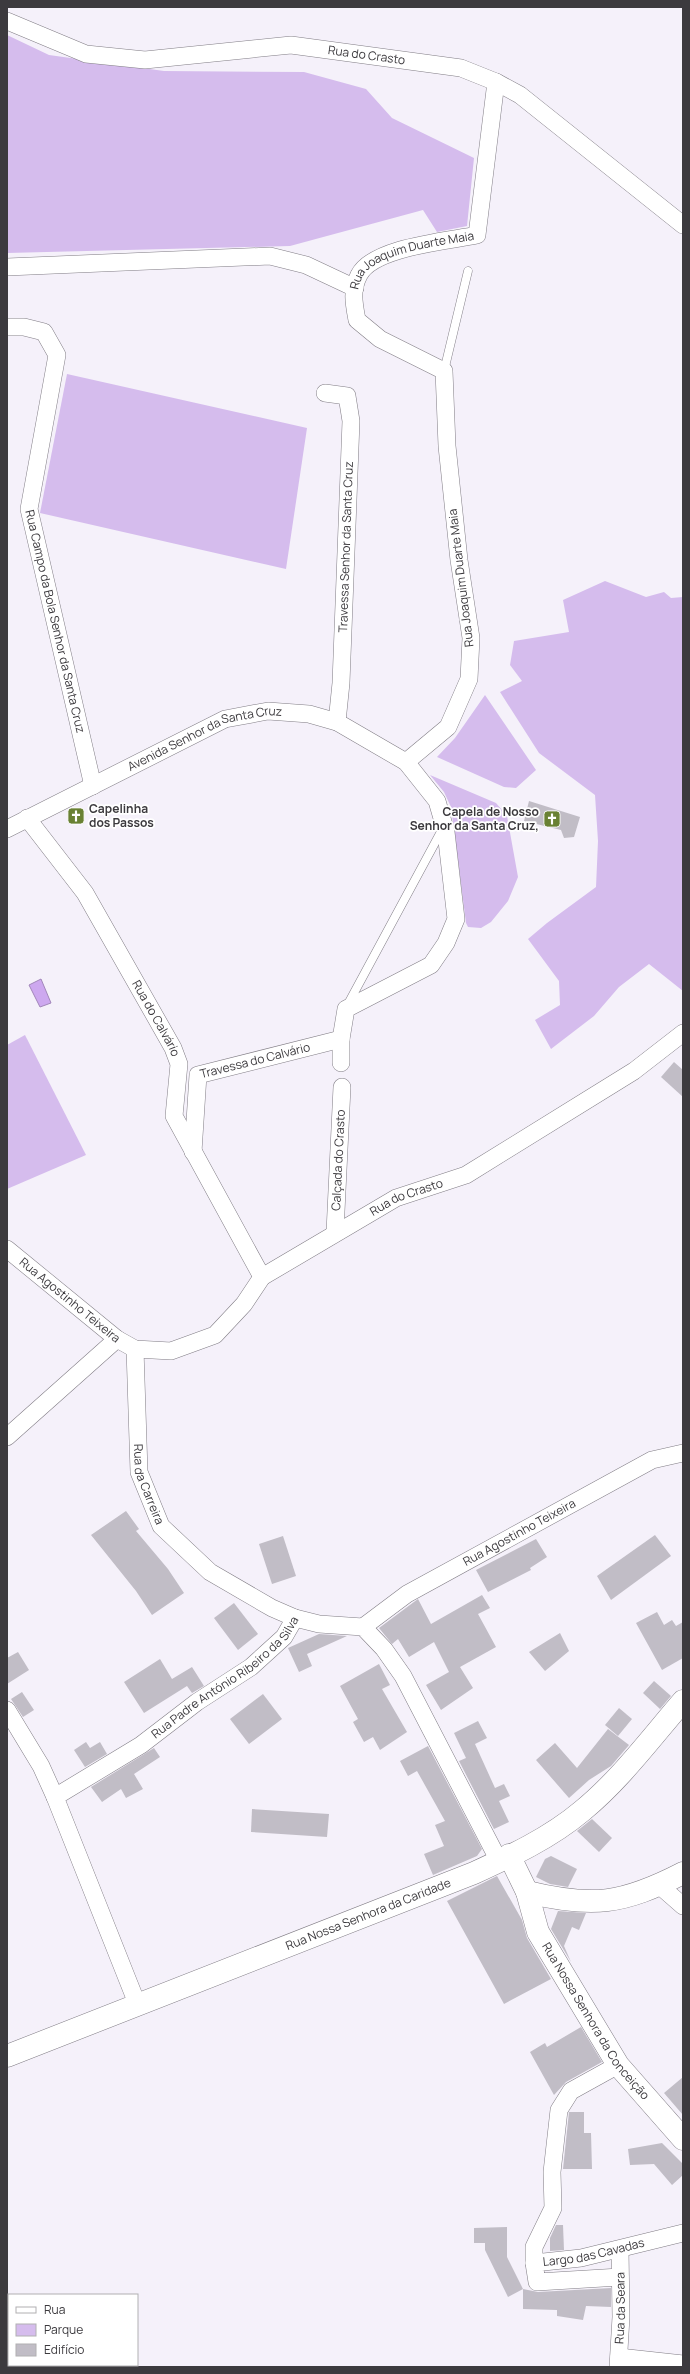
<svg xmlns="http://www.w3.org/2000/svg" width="690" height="2374" font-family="Manrope,sans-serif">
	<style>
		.green { fill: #d5bced }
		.water { fill: #cda8ef; stroke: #a287ba }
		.building { fill: #c1bdc6 }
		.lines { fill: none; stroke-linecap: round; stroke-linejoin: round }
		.lane-casing { stroke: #817d85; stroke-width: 9 }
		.street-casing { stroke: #817d85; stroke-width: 18 }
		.secondary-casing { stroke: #817d85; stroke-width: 23 }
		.lane { stroke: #fff; stroke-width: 8 }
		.street { stroke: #fff; stroke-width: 17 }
		.secondary { stroke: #fff; stroke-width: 22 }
		.labels { text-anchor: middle; stroke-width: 3.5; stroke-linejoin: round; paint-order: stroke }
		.street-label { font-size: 12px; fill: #3c3a3e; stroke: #fff }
		.poi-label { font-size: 12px; font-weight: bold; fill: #3c3a3e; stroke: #fff; text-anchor: start }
	</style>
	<rect width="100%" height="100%" fill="#f5f1fa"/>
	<!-- green -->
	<g class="green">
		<polygon points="7,35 49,55 164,71 304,72 366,89 392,118 474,158 467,226 437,232 423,210 290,246 7,253"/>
		<polygon points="67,374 307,428 286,569 40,513"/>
		<polygon points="605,581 646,597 664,592 671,598 683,597 683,991 649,964 619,987 594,1016 551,1049 535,1020 560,1005 559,981 528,939 547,923 596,887 598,841 595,795 539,753 500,692 522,681 510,665 514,641 569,632 563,600"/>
		<polygon points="485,695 536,770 516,788 504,787 437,757 455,738"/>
		<polygon points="430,775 496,803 507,816 518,877 508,901 491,922 481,928 468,927 466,923 451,807 444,792"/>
		<polygon points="25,1035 86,1155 7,1189 7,1045"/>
	</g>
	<!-- water -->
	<polygon class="water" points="41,979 51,1003 40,1007 29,985"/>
	<!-- building -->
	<g class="building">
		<polygon points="529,801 580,817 574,837 564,838 561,830 524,821"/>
		<polygon points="674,1062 683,1070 683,1097 661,1077"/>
		<polygon points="126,1511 139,1529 136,1531 168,1569 184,1593 152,1615 136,1591 91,1535"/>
		<polygon points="655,1535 671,1556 611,1600 597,1576"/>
		<polygon points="283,1536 296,1576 272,1584 259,1544"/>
		<polygon points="536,1539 547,1557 530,1568 531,1570 488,1592 476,1570"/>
		<polygon points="482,1595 490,1608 478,1614 496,1647 460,1667 473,1688 441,1710 426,1685 449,1672 434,1642 409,1657 398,1639 392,1644 379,1628 418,1599 431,1624"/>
		<polygon points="234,1603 258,1634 238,1650 214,1618"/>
		<polygon points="657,1612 664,1625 672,1620 676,1626 683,1622 683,1658 662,1670 636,1623"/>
		<polygon points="560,1633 569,1651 545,1671 529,1652"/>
		<polygon points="319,1634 347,1636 307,1654 312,1666 299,1672 288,1648"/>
		<polygon points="18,1652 29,1670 7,1684 7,1658"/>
		<polygon points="160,1659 172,1679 192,1667 204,1686 192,1693 187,1686 144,1713 124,1682"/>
		<polygon points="379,1664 390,1685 382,1689 407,1732 380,1750 373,1737 364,1742 353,1722 358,1719 340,1686"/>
		<polygon points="654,1681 671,1696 660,1709 643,1693"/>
		<polygon points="22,1692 34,1710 23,1717 11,1699"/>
		<polygon points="263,1694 282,1719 249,1744 230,1719"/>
		<polygon points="619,1708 632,1719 618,1736 605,1725"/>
		<polygon points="478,1721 487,1738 475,1744 495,1788 504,1784 510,1796 499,1801 509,1822 494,1829 459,1761 466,1758 454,1733"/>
		<polygon points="608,1729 629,1745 611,1766 589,1780 569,1798 536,1760 555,1743 577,1768"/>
		<polygon points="86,1742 90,1748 100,1742 107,1754 85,1767 74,1750"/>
		<polygon points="428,1746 482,1849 477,1856 433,1875 424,1854 444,1846 435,1825 445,1821 417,1771 408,1776 400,1761"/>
		<polygon points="154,1748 160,1757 134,1774 143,1789 126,1798 121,1789 102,1802 91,1787"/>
		<polygon points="252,1809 329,1814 327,1837 251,1832"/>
		<polygon points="592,1819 612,1838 599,1852 577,1831"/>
		<polygon points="551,1856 577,1869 568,1887 550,1884 536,1877 545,1859"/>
		<polygon points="497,1876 522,1920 527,1938 551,1979 504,2004 447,1901"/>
		<polygon points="558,1911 586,1913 579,1930 572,1927 564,1946 571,1962 551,1929"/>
		<polygon points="581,2027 602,2062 566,2082 554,2095 530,2052 545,2043 547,2047"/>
		<polygon points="683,2077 683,2115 664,2093"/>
		<polygon points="569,2112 584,2112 584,2133 591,2133 592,2169 563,2169"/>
		<polygon points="662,2143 683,2164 683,2175 672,2185 654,2164 630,2165 628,2149"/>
		<polygon points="556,2225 563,2225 564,2250 550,2251 550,2238"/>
		<polygon points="507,2227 507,2257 523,2289 508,2297 485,2250 485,2243 474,2243 474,2228"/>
		<polygon points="611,2288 611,2307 586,2306 583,2320 557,2316 557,2310 523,2309 523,2289 538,2292"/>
	</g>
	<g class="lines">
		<!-- lane casing -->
		<g class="lane-casing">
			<g id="lane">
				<polyline points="444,371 468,271"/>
				<polyline points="348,1004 443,828"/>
			</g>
		</g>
		<!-- street casing -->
		<g class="street-casing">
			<g id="street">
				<path id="s1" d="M7 21 86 54 145 60 291 45 461 68 496 82 520 95 683 225"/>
				<polyline points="7,267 270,256 306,265 355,288"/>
				<path id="s2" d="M7 327H24L44 332 57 355 29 509 93 786"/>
				<polyline points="325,393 347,396 351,421 341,683 337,722"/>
				<path id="s3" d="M406 762 448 727 469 679 471 638 459 560 447 446 444 371 380 339 357 320C354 304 351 290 359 275 373 247 448 241 477 235L496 82"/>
				<path id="s4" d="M27 818 85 893 173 1048 179 1064 174 1116 262 1277"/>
				<path id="s5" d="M7 829 225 719 268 711 309 714 337 722 406 762 437 801 446 832 456 919 446 943 431 965 346 1009 341 1039V1063"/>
				<path id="s6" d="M193 1152 198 1075 341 1039"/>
				<path id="s7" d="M335 1232 342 1087"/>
				<path id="s8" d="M7 1249 117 1339 135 1349 171 1351 215 1335 244 1304 262 1277 396 1198 466 1175 634 1071 683 1033"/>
				<path id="s9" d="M135 1349 139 1472 161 1526 210 1572 272 1608 295 1618 319 1624 363 1627 384 1649 403 1676 499 1861"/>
				<polyline points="7,1437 117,1339"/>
				<path id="s10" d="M363 1627 407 1594 652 1460 683 1453"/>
				<polyline points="7,1710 41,1766 55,1797"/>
				<polyline points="659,1885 683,1906"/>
				<path id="s11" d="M138 2006 55 1797 141 1745 197 1702 251 1667 284 1637 295 1618"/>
				<polyline points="534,2263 534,2247 553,2208 552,2172 559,2110 571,2091 618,2065"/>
				<path id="s12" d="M620 2277 537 2282 534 2263 581 2258 683 2233"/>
				<polyline points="619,2357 683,2364"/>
				<path id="s13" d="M618 2367 621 2317 620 2249"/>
			</g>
		</g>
		<!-- secondary casing -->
		<g class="secondary-casing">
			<g id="secondary">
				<path id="s14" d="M509 1855 527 1892 538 1932 618 2065 683 2139"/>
				<path d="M527 1892C593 1908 623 1904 683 1873"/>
				<path id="s15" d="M7 2056 474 1873C511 1856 550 1838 582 1811 620 1780 651 1738 683 1701"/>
			</g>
		</g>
		<!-- lane -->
		<use href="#lane" class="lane"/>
		<!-- street -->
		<use href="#street" class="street"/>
		<!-- secondary -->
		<use href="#secondary" class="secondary"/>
	</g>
	<!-- icons -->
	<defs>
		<g id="church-square" transform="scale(0.9)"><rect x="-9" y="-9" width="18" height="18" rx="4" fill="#698133" stroke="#fff"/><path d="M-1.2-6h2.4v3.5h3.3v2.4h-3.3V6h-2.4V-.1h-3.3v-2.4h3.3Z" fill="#fff"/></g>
	</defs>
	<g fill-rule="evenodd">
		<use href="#church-square" x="76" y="816"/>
		<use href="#church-square" x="552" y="819"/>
	</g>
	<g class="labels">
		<!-- street labels -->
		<g class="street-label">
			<text dy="4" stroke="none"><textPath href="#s1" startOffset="368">Rua do Crasto</textPath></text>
			<text dy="4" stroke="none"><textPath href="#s3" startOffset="619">Rua Joaquim Duarte Maia</textPath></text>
			<text transform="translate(346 547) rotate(-88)" y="4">Travessa Senhor da Santa Cruz</text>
			<text transform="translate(461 578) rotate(-97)" y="4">Rua Joaquim Duarte Maia</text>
			<text dy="4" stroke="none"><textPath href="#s2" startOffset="336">Rua Campo da Bola Senhor da Santa Cruz</textPath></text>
			<text dy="4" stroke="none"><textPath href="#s5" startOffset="219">Avenida Senhor da Santa Cruz</textPath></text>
			<text dy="4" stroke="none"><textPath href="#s4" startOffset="239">Rua do Calvário</textPath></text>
			<text dy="4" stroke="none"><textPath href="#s6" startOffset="136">Travessa do Calvário</textPath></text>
			<text dy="4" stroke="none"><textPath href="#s7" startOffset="72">Calçada do Crasto</textPath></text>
			<text dy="4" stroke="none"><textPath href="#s8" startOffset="486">Rua do Crasto</textPath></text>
			<text dy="4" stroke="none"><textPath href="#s8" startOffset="81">Rua Agostinho Teixeira</textPath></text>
			<text dy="4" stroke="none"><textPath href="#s9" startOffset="137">Rua da Carreira</textPath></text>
			<text dy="4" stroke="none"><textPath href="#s10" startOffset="183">Rua Agostinho Teixeira</textPath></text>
			<text dy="4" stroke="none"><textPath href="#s11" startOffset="434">Rua Padre António Ribeiro da Silva</textPath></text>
			<text dy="4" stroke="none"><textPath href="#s15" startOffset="388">Rua Nossa Senhora da Caridade</textPath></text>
			<text dy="4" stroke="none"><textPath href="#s14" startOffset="189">Rua Nossa Senhora da Conceição</textPath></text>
			<text dy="4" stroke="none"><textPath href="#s12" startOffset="163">Largo das Cavadas</textPath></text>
			<text dy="4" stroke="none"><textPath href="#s13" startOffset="59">Rua da Seara</textPath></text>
		</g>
		<!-- poi labels -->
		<g class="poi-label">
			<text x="89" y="813">Capelinha<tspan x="89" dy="14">dos Passos</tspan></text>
			<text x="539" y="816" text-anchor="end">Capela de Nosso<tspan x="539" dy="14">Senhor da Santa Cruz,</tspan></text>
		</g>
	</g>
	<!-- border -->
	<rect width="690" height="2374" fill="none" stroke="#3c3a3e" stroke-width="16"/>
	<!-- legend -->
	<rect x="8" y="2294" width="130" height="72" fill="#ffffff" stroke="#b1b0b2"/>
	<rect x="16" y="2307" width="20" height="6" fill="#ffffff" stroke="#b1b0b2"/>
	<text x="44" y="2314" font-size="12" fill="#3c3a3e">Rua</text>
	<rect x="16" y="2324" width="20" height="12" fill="#d5bced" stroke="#b1b0b2"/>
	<text x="44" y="2334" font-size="12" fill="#3c3a3e">Parque</text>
	<rect x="16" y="2344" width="20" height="12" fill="#c1bdc6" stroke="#b1b0b2"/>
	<text x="44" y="2354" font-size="12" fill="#3c3a3e">Edifício</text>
</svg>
